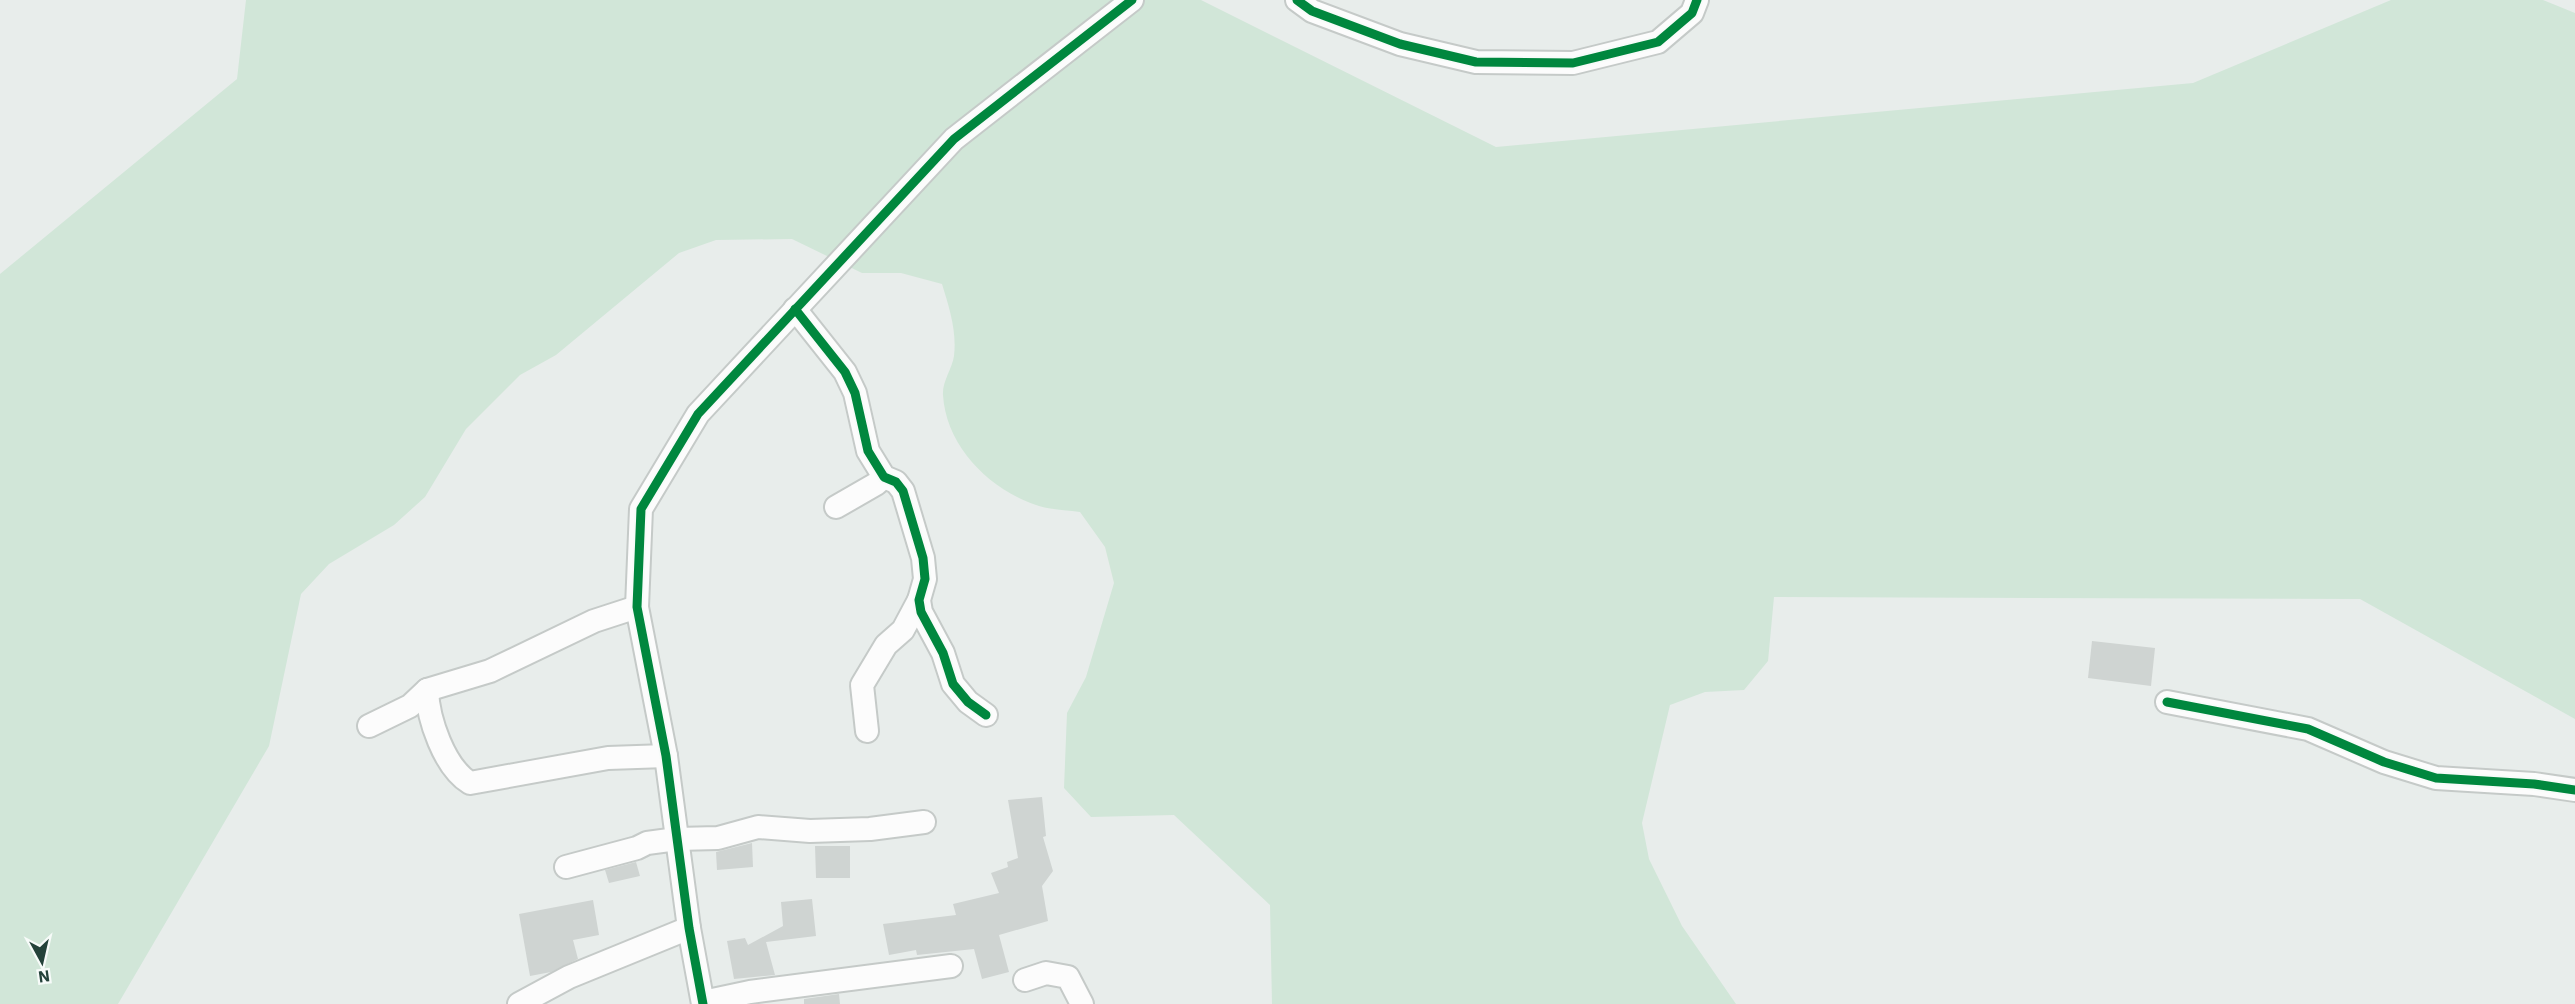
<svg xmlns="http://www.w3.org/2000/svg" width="2575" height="1004" font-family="'IBM Plex Sans',sans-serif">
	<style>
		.green { fill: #d1e6d8 }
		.building { fill: #cfd4d2 }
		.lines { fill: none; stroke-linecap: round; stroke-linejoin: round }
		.minor-casing { stroke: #c5cac8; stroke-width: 26 }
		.minor { stroke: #fcfcfc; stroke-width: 22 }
		.cycleway-casing { stroke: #f7fbf9; stroke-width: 13 }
		.cycleway { stroke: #00873e; stroke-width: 9 }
	</style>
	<rect width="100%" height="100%" fill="#e8edeb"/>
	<!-- green -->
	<path class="green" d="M246 0H1201L1496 147 2193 83 2391 0H2543L2575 13V719L2360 599 1774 597 1768 661 1744 690 1705 692 1670 705 1642 823 1649 859 1682 926 1736 1004H1272L1270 905 1174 815 1091 817 1064 788 1067 713 1086 677 1114 583 1105 547 1080 512C1067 510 1052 510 1039 506 991 491 946 447 943 395 942 382 952 369 954 356 957 331 949 307 942 284L901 273H862L792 239 716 240 679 253 556 355 520 375 466 429 425 497 394 525 329 564 301 594 269 746 118 1004H0V274L237 79Z"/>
	<!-- building -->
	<g class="building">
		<polygon points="2092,641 2155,648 2151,686 2088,678"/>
		<polygon points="1042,797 1046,836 1043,837 1053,871 1042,886 1048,921 999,935 1009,972 982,979 974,949 917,955 916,950 889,955 883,924 956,915 953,904 999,893 991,873 1008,867 1007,862 1018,858 1008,800"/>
		<polygon points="752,843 753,867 717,870 716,852"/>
		<polygon points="815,846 850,846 850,878 816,878"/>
		<polygon points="636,862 640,876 609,883 605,870"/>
		<polygon points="812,899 816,936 766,942 775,975 734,979 727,941 745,938 748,945 783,926 781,902"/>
		<polygon points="593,900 599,935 573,940 578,959 551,972 530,976 519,914"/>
		<polygon points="839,994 840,1004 804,1004 804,999"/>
	</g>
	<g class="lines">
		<!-- minor casing -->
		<g class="minor-casing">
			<g id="minor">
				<polyline points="1297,0 1312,11 1400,44 1476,62 1573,63 1658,42 1692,13 1697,0"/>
				<polyline points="795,309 845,372 855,393 868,451 884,477 896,482 903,491 923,558 925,579 919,600 921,612 943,653 953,684 968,702 986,715"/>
				<polyline points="836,507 876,484 884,477"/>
				<path d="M427 690C428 719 444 767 470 783L608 758 666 756"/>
				<polyline points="2167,702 2308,729 2384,762 2436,778 2534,784 2575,790"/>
				<polyline points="369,726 410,706 427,690 490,671 594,621 637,607"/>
				<polyline points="867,731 862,685 886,645 903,630 919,600"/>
				<polyline points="566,867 637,848 647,843 677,839 718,838 758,827 810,831 870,829 924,822"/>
				<polyline points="1025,980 1046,973 1068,977 1082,1004"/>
				<polyline points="703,1002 750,992 951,966"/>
				<polyline points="519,1004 569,977 689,928"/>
				<polyline points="703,1004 689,928 666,756 637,607 641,509 698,414 954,139 1132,0"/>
			</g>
		</g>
		<!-- minor -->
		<use href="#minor" class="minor"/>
		<!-- cycleway casing -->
		<g class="cycleway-casing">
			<g id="cycleway">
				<polyline points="1297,0 1312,11 1400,44 1476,62 1573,63 1658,42 1692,13 1697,0"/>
				<polyline points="795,309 845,372 855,393 868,451 884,477 896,482 903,491 923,558 925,579 919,600 921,612 943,653 953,684 968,702 986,715"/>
				<polyline points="2167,702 2308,729 2384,762 2436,778 2534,784 2575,790"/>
				<polyline points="703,1004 689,928 666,756 637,607 641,509 698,414 954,139 1132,0"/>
			</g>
		</g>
		<!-- cycleway -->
		<use href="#cycleway" class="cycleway"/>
	</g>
	<!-- north arrow -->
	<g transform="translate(42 962) rotate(172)" stroke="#f7fbf9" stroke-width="4.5" paint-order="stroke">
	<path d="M0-4.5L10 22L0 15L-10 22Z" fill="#24423a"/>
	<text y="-9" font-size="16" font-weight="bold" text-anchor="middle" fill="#24423a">N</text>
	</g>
</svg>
